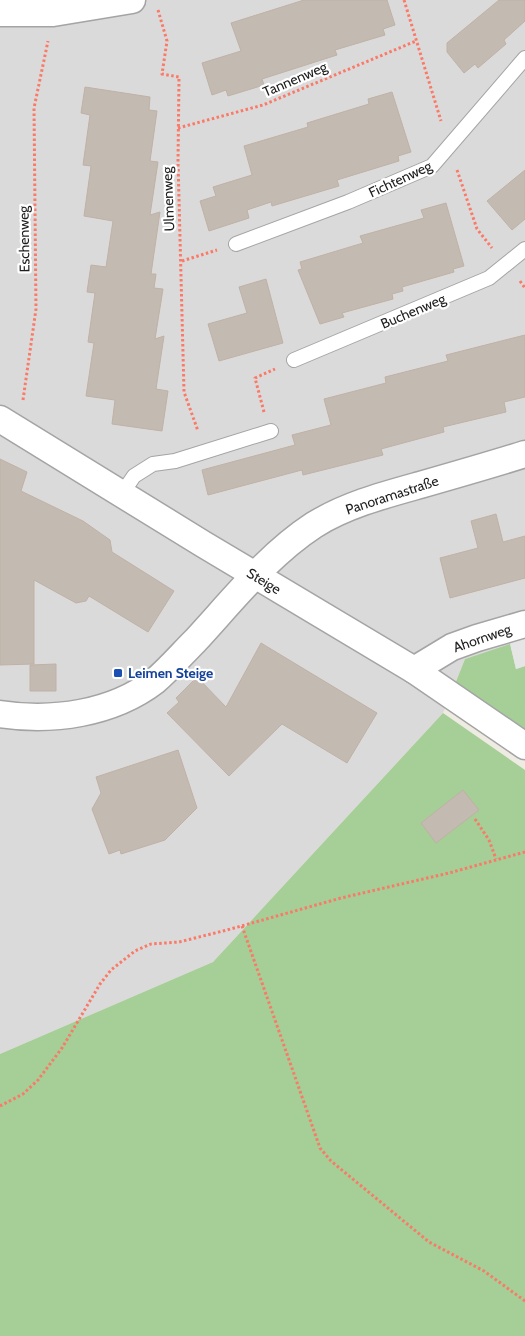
<svg xmlns="http://www.w3.org/2000/svg" width="525" height="1336" font-family="Cabin,sans-serif">
	<style>
		.residential { fill: #dbdada }
		.forest { fill: #a6ce97 }
		.parking { fill: #e5e5e5 }
		.building { fill: #c3bab2; stroke: #c0b1a5 }
		.lines { fill: none; stroke-linecap: round; stroke-linejoin: round }
		.service-casing { stroke: #a4a4a4; stroke-width: 16 }
		.minor-casing { stroke: #a4a4a4; stroke-width: 29 }
		.path { stroke: #fb7967; stroke-width: 3; stroke-dasharray: 2.5 2.5; stroke-linecap: butt }
		.service { stroke: #fff; stroke-width: 14 }
		.minor { stroke: #fff; stroke-width: 26 }
		.transit-dot { fill: #1a4fb4; stroke: #fff; stroke-width: 2 }
		.labels { text-anchor: middle; stroke-width: 4.5; stroke-linejoin: round; paint-order: stroke }
		.street-label { font-size: 14px; fill: #1d1d1d; stroke: #fff }
		.transit-label { font-size: 14px; font-weight: bold; fill: #164399; stroke: #fff; text-anchor: start }
	</style>
	<rect width="100%" height="100%" fill="#eeebe2"/>
	<!-- residential -->
	<polygon class="residential" points="0,0 525,0 525,666 516,669 511,645 465,659 443,713 213,962 0,1054"/>
	<!-- forest -->
	<g class="forest">
		<polygon points="510,644 516,669 525,666 525,732 455,684 465,659"/>
		<polygon points="443,713 525,770 525,1336 0,1336 0,1054 213,962"/>
	</g>
	<!-- parking -->
	<polygon class="parking" points="525,624 525,666 516,669 507,629"/>
	<!-- building -->
	<g class="building">
		<polygon points="304,0 387,0 395,25 383,29 385,35 335,50 337,55 262,79 264,85 228,96 226,90 212,95 202,63 241,51 231,23"/>
		<polygon points="499,0 525,0 525,21 504,40 506,44 478,68 475,64 464,73 447,52 447,43"/>
		<polygon points="85,87 150,97 149,110 157,111 150,161 158,162 150,215 160,212 151,274 156,274 154,288 163,289 155,339 164,336 156,389 168,391 162,431 112,424 115,400 86,396 94,343 88,342 95,293 87,292 91,265 106,267 113,221 84,216 91,166 83,165 90,115 81,113"/>
		<polygon points="392,92 411,152 398,156 399,161 337,180 339,186 272,206 271,202 247,210 249,218 209,231 200,201 216,196 213,187 252,175 244,146 308,127 307,123 369,104 368,99"/>
		<polygon points="525,170 525,219 512,230 487,201"/>
		<polygon points="446,203 464,266 453,269 454,272 402,287 403,291 392,294 393,299 342,313 344,317 320,324 298,270 302,269 300,262 363,243 360,236 424,218 421,210"/>
		<polygon points="266,279 283,343 219,361 208,324 247,313 239,287"/>
		<polygon points="525,335 525,397 504,402 506,412 443,427 444,432 381,449 383,455 303,475 302,470 208,495 202,470 295,445 292,435 331,425 324,399 386,383 385,377 448,361 446,355"/>
		<polygon points="0,459 27,472 21,491 83,521 110,540 112,552 174,591 148,632 89,596 86,601 76,603 34,580 34,664 0,665"/>
		<polygon points="496,514 503,542 525,536 525,578 450,598 440,558 478,548 471,521"/>
		<polygon points="261,643 377,713 347,763 282,724 229,776 167,713 179,702 176,698 197,677 226,707"/>
		<polygon points="56,664 56,691 30,691 30,665"/>
		<polygon points="178,750 197,808 165,840 121,854 120,850 109,854 92,809 101,793 96,777"/>
		<polygon points="463,790 479,810 436,843 421,823"/>
	</g>
	<g class="lines">
		<!-- service casing -->
		<g class="service-casing">
			<g id="service">
				<polyline points="236,244 348,202 432,166 525,58"/>
				<polyline points="294,360 489,278 525,249"/>
				<polyline points="121,495 134,476 153,464 175,461 271,431"/>
			</g>
		</g>
		<!-- minor casing -->
		<g class="minor-casing">
			<g id="minor">
				<polyline points="0,13 53,13 132,0"/>
				<polyline points="0,419 203,544 414,670 525,746"/>
				<polyline points="414,670 452,647 477,638 525,624"/>
				<path d="M0 714C52 722 112 714 155 681 169 669 182 654 195 641 232 601 268 555 314 525 346 505 384 495 420 485 455 475 490 465 525 454"/>
			</g>
		</g>
		<!-- path -->
		<g class="path">
			<polyline points="404,0 441,121"/>
			<polyline points="158,10 167,41 162,74 179,77 178,161 184,392 198,431"/>
			<polyline points="178,128 263,105 416,41"/>
			<polyline points="457,170 477,229 492,248"/>
			<polyline points="182,261 217,250"/>
			<polyline points="520,281 525,288"/>
			<polyline points="23,400 36,309 34,108 48,41"/>
			<polyline points="264,412 255,378 275,369"/>
			<polyline points="475,819 489,840 496,859"/>
			<polyline points="242,926 320,1148 331,1161 429,1242 484,1271 525,1301"/>
			<polyline points="0,1106 23,1094 38,1080 62,1048 100,984 111,970 135,951 151,944 179,942 227,930 341,898 449,873 525,852"/>
		</g>
		<!-- service -->
		<use href="#service" class="service"/>
		<!-- minor -->
		<use href="#minor" class="minor"/>
	</g>
	<!-- markers -->
	<rect class="transit-dot" x="113" y="668" width="10" height="10" rx="2.5"/>
	<g class="labels">
		<!-- street labels -->
		<g class="street-label">
			<text transform="translate(295 79) rotate(-23)" y="5">Tannenweg</text>
			<text transform="translate(400 179) rotate(-25)" y="5">Fichtenweg</text>
			<text transform="translate(168 199) rotate(-92)" y="5">Ulmenweg</text>
			<text transform="translate(24 239) rotate(-91)" y="5">Eschenweg</text>
			<text transform="translate(413 311) rotate(-23)" y="5">Buchenweg</text>
			<text transform="translate(392 495) rotate(-18)" y="5">Panoramastraße</text>
			<text transform="translate(264 581) rotate(31)" y="5">Steige</text>
			<text transform="translate(482 638) rotate(-19)" y="5">Ahornweg</text>
		</g>
		<!-- transit labels -->
		<g class="transit-label">
			<text x="128" y="678">Leimen Steige</text>
		</g>
	</g>
</svg>
